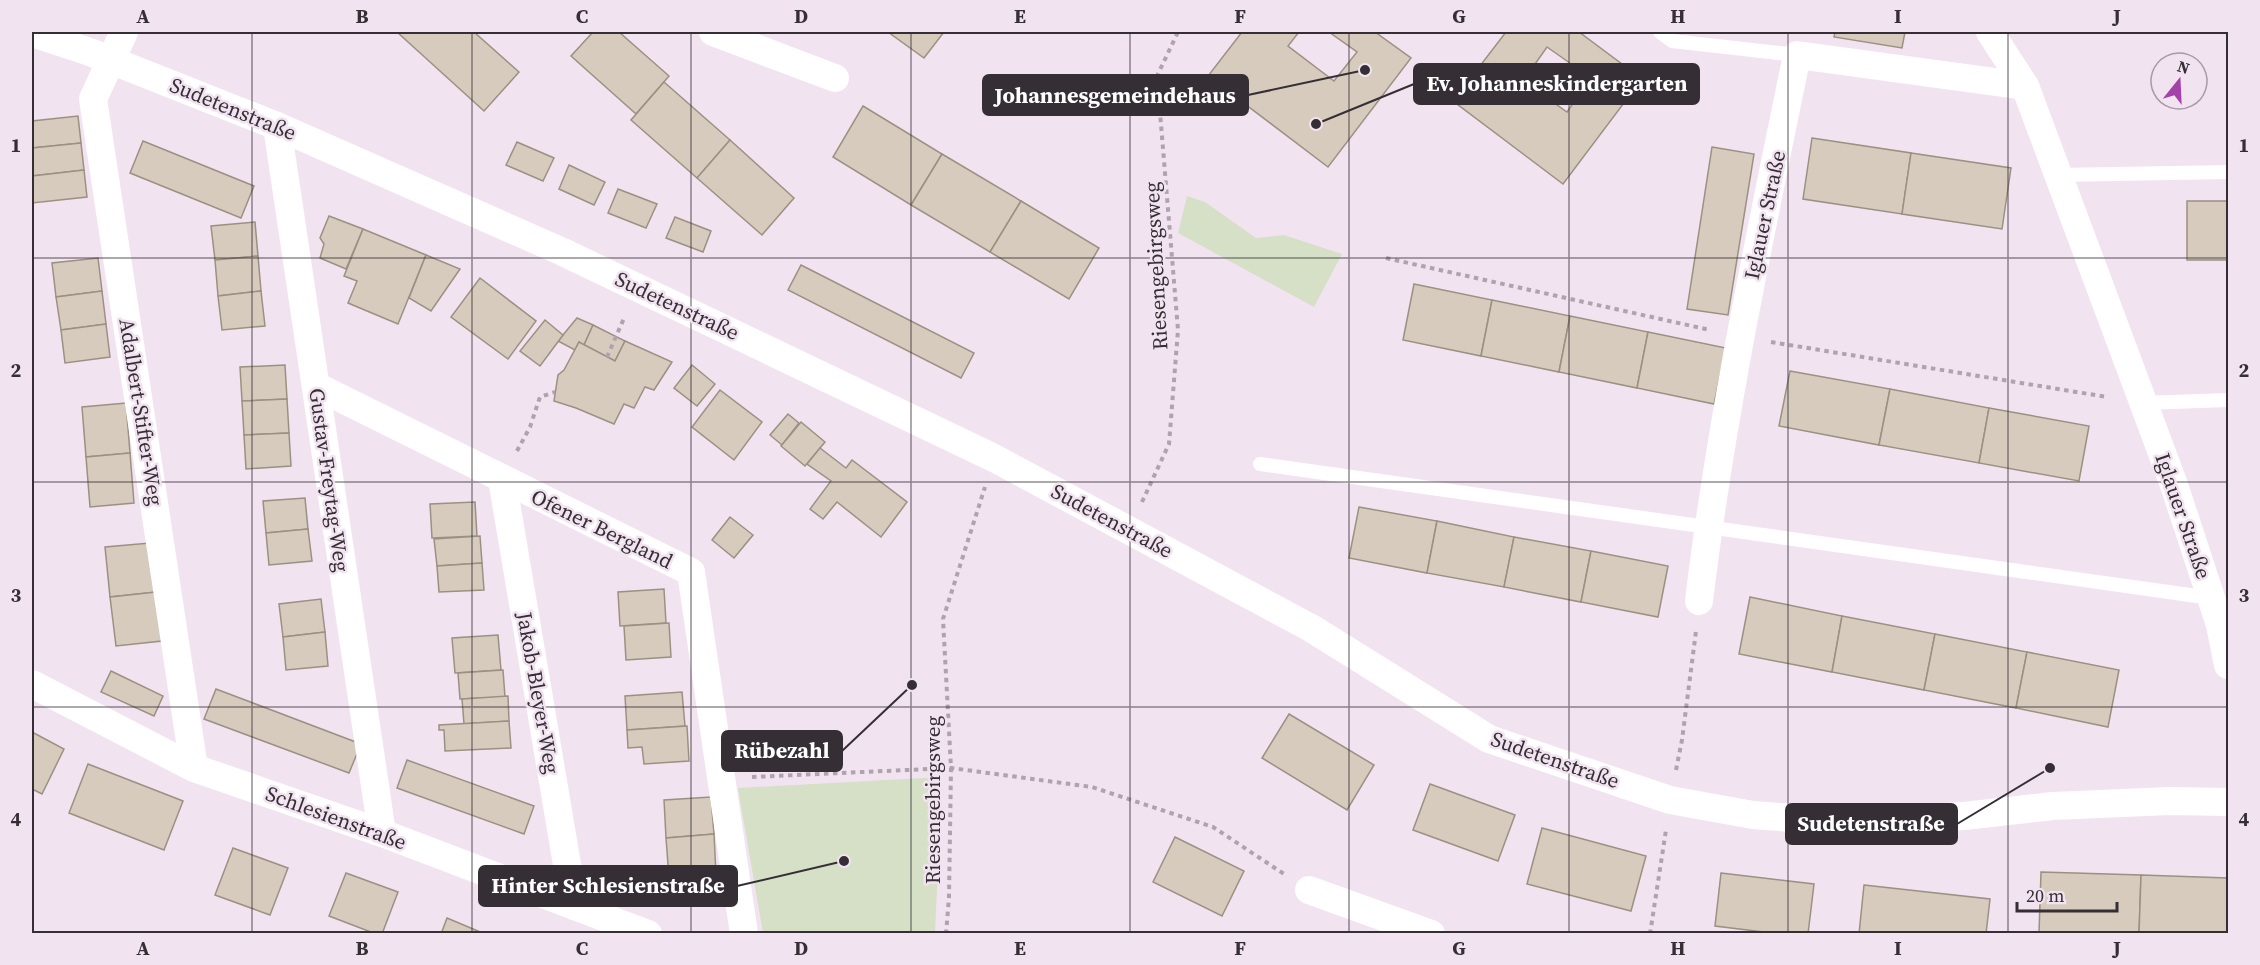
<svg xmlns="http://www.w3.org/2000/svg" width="2260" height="965" font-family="'Source Serif 4',serif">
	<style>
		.green { fill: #d5e0c7 }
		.building { fill: #d7cbbd; stroke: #9c9083; stroke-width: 1.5; fill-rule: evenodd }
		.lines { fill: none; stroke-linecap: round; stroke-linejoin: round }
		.path { stroke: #afa3ae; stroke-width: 4; stroke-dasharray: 4.5 4.5; stroke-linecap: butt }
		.lane { stroke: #fff; stroke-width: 14 }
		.street { stroke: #fff; stroke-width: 28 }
		.grid { fill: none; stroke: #352f35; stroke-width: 1.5; stroke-opacity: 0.55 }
		.labels { text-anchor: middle; stroke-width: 5; stroke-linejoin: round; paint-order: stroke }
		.street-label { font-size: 21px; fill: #352f35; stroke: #f2e3f1 }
		.leader { fill: none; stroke: #352f35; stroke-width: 2 }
		.callout-dot { fill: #352f35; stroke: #f2e3f1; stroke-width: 2 }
		.callout { fill: #352f35; stroke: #352f35; stroke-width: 2 }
		.callout-label { font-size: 22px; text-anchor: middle; font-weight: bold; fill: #fff }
		.neatline { fill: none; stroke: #352f35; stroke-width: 2 }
		.grid-label { font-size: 20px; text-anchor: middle; font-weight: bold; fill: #352f35 }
	</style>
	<rect width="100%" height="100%" fill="#f2e3f1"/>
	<!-- green -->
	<g class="green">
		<polygon points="1187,196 1205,202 1256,238 1284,235 1342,254 1314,307 1178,233"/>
		<polygon points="942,777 935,933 763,933 738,788"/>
	</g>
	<!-- building -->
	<g class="building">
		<polygon points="397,32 474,32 519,72 484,111"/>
		<polygon points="593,32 619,32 669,76 636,114 571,56"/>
		<polygon points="888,32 944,32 924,58"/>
		<polygon points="1242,32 1299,32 1288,46 1334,81 1357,52 1329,32 1375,32 1411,58 1328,167 1208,76"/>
		<path d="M1506 32H1579L1642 79 1563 184 1453 101ZM1547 47 1591 78 1567 112 1523 81Z"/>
		<polygon points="1835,32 1905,32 1902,48 1834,37"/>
		<polygon points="664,82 730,140 697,178 631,120"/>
		<polygon points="863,106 942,154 911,205 833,157"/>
		<polygon points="78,116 81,143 32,148 32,121"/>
		<polygon points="1812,138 1911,153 1902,214 1803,199"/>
		<polygon points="730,140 794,198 762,235 697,178"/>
		<polygon points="143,141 254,186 241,218 130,173"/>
		<polygon points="517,142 554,158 543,181 506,165"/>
		<polygon points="81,143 84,170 32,176 32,148"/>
		<polygon points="1712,147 1754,154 1728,315 1687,309"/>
		<polygon points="1911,153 2011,168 2002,229 1902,214"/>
		<polygon points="942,154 1021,201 990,252 911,205"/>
		<polygon points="569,165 605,182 594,205 559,189"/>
		<polygon points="84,170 87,197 32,203 32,176"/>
		<polygon points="618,189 657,204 646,228 608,213"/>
		<polygon points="1021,201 1099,248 1069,299 990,252"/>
		<rect x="2187" y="201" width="41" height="59"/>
		<polygon points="329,216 363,229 346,269 320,258 324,244 320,238"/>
		<polygon points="675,217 711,231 703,252 666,238"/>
		<polygon points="255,222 258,256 215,260 211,226"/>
		<polygon points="363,229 426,255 398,324 348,303 357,281 344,276"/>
		<polygon points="426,255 460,269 431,311 409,298"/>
		<polygon points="258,256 261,291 218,296 215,260"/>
		<polygon points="98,258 102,291 56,297 52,263"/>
		<polygon points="801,265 974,353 961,378 788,290"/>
		<polygon points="480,278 536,321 508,359 451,317"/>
		<polygon points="1414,284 1492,300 1481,356 1403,340"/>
		<polygon points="102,291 106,324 61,330 56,297"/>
		<polygon points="261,291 265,326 222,330 218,296"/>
		<polygon points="1492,300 1570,316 1559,372 1481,356"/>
		<polygon points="1570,316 1648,332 1637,388 1559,372"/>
		<polygon points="577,318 593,325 584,345 579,342 575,350 558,341"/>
		<polygon points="545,320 563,335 540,366 520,351"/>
		<polygon points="106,324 110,357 65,363 61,330"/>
		<polygon points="593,325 625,341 615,361 584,345"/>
		<polygon points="1648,332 1726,348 1714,404 1637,388"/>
		<polygon points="625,341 672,362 654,390 645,387 634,408 624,404 614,424 576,408 554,401 558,375 564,370 579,342 615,361"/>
		<polygon points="285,365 287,399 242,401 240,367"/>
		<polygon points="692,365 715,384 697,406 674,388"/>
		<polygon points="1790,371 1890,389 1879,445 1779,426"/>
		<polygon points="1890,389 1989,408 1979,463 1879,445"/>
		<polygon points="720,390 762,422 734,460 692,427"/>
		<polygon points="287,399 289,433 244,435 242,401"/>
		<polygon points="126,403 130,453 86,457 82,407"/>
		<polygon points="1989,408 2089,426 2079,481 1979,463"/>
		<polygon points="788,414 799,423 782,445 770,435"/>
		<polygon points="801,422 825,442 805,466 781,446"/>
		<polygon points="289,433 291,466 246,469 244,435"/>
		<polygon points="820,448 846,468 852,460 907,502 881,537 837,502 823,519 810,509 831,481 807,464"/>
		<polygon points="130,453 134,503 90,507 86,457"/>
		<polygon points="305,498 308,529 266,533 263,501"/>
		<polygon points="475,502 477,536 432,538 430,504"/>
		<polygon points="1359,507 1437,521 1427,573 1349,558"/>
		<polygon points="730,517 753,535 734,558 712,540"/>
		<polygon points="1437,521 1514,537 1504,587 1427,573"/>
		<polygon points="308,529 312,561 269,565 266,533"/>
		<polygon points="480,536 482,563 437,566 434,539"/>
		<polygon points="1514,537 1591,551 1581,602 1504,587"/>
		<polygon points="150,543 156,592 110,597 105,547"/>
		<polygon points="1591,551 1668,566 1658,617 1581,602"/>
		<polygon points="482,563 484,590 439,592 437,566"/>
		<polygon points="664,589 666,623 620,626 618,592"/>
		<polygon points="156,592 162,641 116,646 110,597"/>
		<polygon points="1750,597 1842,616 1832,672 1739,654"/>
		<polygon points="321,599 325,632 283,637 279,604"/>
		<polygon points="1842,616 1935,634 1924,690 1832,672"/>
		<polygon points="669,623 671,657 626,660 624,626"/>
		<polygon points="325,632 328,666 286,670 283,637"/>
		<polygon points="1935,634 2027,652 2016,708 1924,690"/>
		<polygon points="498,635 501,670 455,673 452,638"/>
		<polygon points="2027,652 2119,670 2108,727 2016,708"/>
		<polygon points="503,670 505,697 460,699 458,673"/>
		<polygon points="111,671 163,696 154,716 101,692"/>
		<polygon points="216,689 361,744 349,773 204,719"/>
		<polygon points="682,692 685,726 627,730 625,696"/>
		<polygon points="508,696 509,721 464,724 462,699"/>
		<polygon points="1289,714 1374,765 1347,810 1262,758"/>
		<polygon points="509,721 511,748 445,751 444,730 439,730 439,725"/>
		<polygon points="687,726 689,761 644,764 642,747 628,748 627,730"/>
		<polygon points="32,732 64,749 42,794 32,789"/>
		<polygon points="407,760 534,806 524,834 397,788"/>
		<polygon points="88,764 183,801 164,850 69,813"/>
		<polygon points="1430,784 1515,815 1498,861 1413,830"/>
		<polygon points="711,797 714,834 666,838 664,800"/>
		<polygon points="1542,828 1646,856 1631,911 1527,884"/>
		<polygon points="714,834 716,874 669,878 666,838"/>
		<polygon points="1175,837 1244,871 1222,916 1153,882"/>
		<polygon points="233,848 288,868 270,915 215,895"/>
		<polygon points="2041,872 2141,875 2139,934 2039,933"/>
		<polygon points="346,873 398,892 382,934 376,934 329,916"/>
		<polygon points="1721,873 1814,884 1808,934 1780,934 1715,926"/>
		<polygon points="2141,875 2228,878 2228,934 2139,934"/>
		<polygon points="1864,885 1990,899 1986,934 1859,934"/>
		<polygon points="447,918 485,934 441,934"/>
	</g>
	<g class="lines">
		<!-- path -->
		<g class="path">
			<polyline points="1386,258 1710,330"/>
			<polyline points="1771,342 2107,397"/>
			<polyline points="607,357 625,316"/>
			<polyline points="517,451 530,427 540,397 555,392"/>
			<polyline points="1142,502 1169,444 1178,330 1157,76 1178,32"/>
			<polyline points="1676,770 1682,740 1696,631"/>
			<polyline points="752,777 951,768 1092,787 1213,827 1284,874"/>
			<polyline points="946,934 949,897 951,768 943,619 985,487"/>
			<polyline points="1650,934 1666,830"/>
		</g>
		<!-- lane -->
		<g class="lane">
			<polyline points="1660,32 1672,41 1797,55"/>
			<polyline points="2058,175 2228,172"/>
			<polyline points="2143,403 2228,400"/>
			<polyline points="1260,464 2211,598"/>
		</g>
		<!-- street -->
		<g class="street">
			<polyline points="124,32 93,99 194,768"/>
			<polyline points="713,32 835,78"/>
			<polyline points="1990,32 2025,86 2174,485 2220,625 2228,665"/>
			<polyline points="32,33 90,52 277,126 563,252 994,458 1311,628 1489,739 1670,800 1753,815 1848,822 1964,816 2053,806 2170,801 2228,802"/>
			<polyline points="277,126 382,833"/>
			<polyline points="316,386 691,572 744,934"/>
			<polyline points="502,479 574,906"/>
			<path d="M1699 601C1721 417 1760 236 1797 55L2025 86"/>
			<polyline points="32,684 194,768 382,833 648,934"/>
			<polyline points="1309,890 1431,934"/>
		</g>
	</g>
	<!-- grid -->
	<path class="grid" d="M252 32V934M472 32V934M691 32V934M911 32V934M1130 32V934M1349 32V934M1569 32V934M1788 32V934M2008 32V934M32 258H2228M32 482H2228M32 707H2228"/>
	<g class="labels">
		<!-- street labels -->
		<g class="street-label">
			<text transform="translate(233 109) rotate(22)" y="7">Sudetenstraße</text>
			<text transform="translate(1765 215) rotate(-78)" y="7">Iglauer Straße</text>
			<text transform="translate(1156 266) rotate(-93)" y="7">Riesengebirgsweg</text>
			<text transform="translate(677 306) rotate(25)" y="7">Sudetenstraße</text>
			<text transform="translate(141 412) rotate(81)" y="7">Adalbert-Stifter-Weg</text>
			<text transform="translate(329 480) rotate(82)" y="7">Gustav-Freytag-Weg</text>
			<text transform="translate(2183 516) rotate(71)" y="7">Iglauer Straße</text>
			<text transform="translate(1112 521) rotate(28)" y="7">Sudetenstraße</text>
			<text transform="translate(602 529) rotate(26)" y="7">Ofener Bergland</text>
			<text transform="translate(538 693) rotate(80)" y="7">Jakob-Bleyer-Weg</text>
			<text transform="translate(1555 760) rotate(19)" y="7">Sudetenstraße</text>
			<text transform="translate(933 800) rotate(-90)" y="7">Riesengebirgsweg</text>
			<text transform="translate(336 818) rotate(20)" y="7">Schlesienstraße</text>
		</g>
	</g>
	<!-- callouts -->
	<path class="leader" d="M1316 124L1414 84M1365 70L1248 95M912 685L842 751M2050 768L1957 824M844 861L737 886"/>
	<g class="callout-dot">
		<circle cx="1316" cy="124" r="6"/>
		<circle cx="1365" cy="70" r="6"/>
		<circle cx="912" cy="685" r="6"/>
		<circle cx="2050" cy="768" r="6"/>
		<circle cx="844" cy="861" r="6"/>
	</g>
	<g class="callout">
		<rect x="1414" y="64" width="285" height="40" rx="6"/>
		<rect x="983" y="75" width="265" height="40" rx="6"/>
		<rect x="722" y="731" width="120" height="40" rx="6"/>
		<rect x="1786" y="804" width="171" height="40" rx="6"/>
		<rect x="479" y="866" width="258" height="40" rx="6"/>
	</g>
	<g class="callout-label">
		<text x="1557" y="91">Ev. Johanneskindergarten</text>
		<text x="1115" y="103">Johannesgemeindehaus</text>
		<text x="782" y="758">Rübezahl</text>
		<text x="1871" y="831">Sudetenstraße</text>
		<text x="608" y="893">Hinter Schlesienstraße</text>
	</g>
	<!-- border -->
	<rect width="2260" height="965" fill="none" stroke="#f2e3f1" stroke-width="66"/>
	<!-- north arrow -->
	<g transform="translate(2179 81) rotate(18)"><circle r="28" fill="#f2e3f1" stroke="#a69ba6" stroke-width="1.5"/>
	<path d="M0-4.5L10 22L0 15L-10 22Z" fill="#a442a9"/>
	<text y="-9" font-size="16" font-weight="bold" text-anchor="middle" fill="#352f35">N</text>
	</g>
	<!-- scale -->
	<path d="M2017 902v9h100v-9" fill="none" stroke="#352f35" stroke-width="3"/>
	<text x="2026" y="902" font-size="18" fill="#352f35" stroke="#f2e3f1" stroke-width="4.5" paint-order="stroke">20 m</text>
	<rect x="33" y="33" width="2194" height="899" class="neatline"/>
	<g class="grid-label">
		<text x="143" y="23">A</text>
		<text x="362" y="23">B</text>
		<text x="582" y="23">C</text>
		<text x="801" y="23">D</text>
		<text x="1020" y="23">E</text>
		<text x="1240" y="23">F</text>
		<text x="1459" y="23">G</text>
		<text x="1678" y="23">H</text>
		<text x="1898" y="23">I</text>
		<text x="2117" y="23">J</text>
		<text x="16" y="152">1</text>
		<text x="2244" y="152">1</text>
		<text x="16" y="377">2</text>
		<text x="2244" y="377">2</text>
		<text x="16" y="602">3</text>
		<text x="2244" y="602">3</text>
		<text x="16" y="826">4</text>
		<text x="2244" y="826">4</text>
		<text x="143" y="955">A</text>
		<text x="362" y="955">B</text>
		<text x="582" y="955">C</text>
		<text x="801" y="955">D</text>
		<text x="1020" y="955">E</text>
		<text x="1240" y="955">F</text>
		<text x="1459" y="955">G</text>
		<text x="1678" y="955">H</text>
		<text x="1898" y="955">I</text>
		<text x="2117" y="955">J</text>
	</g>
</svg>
